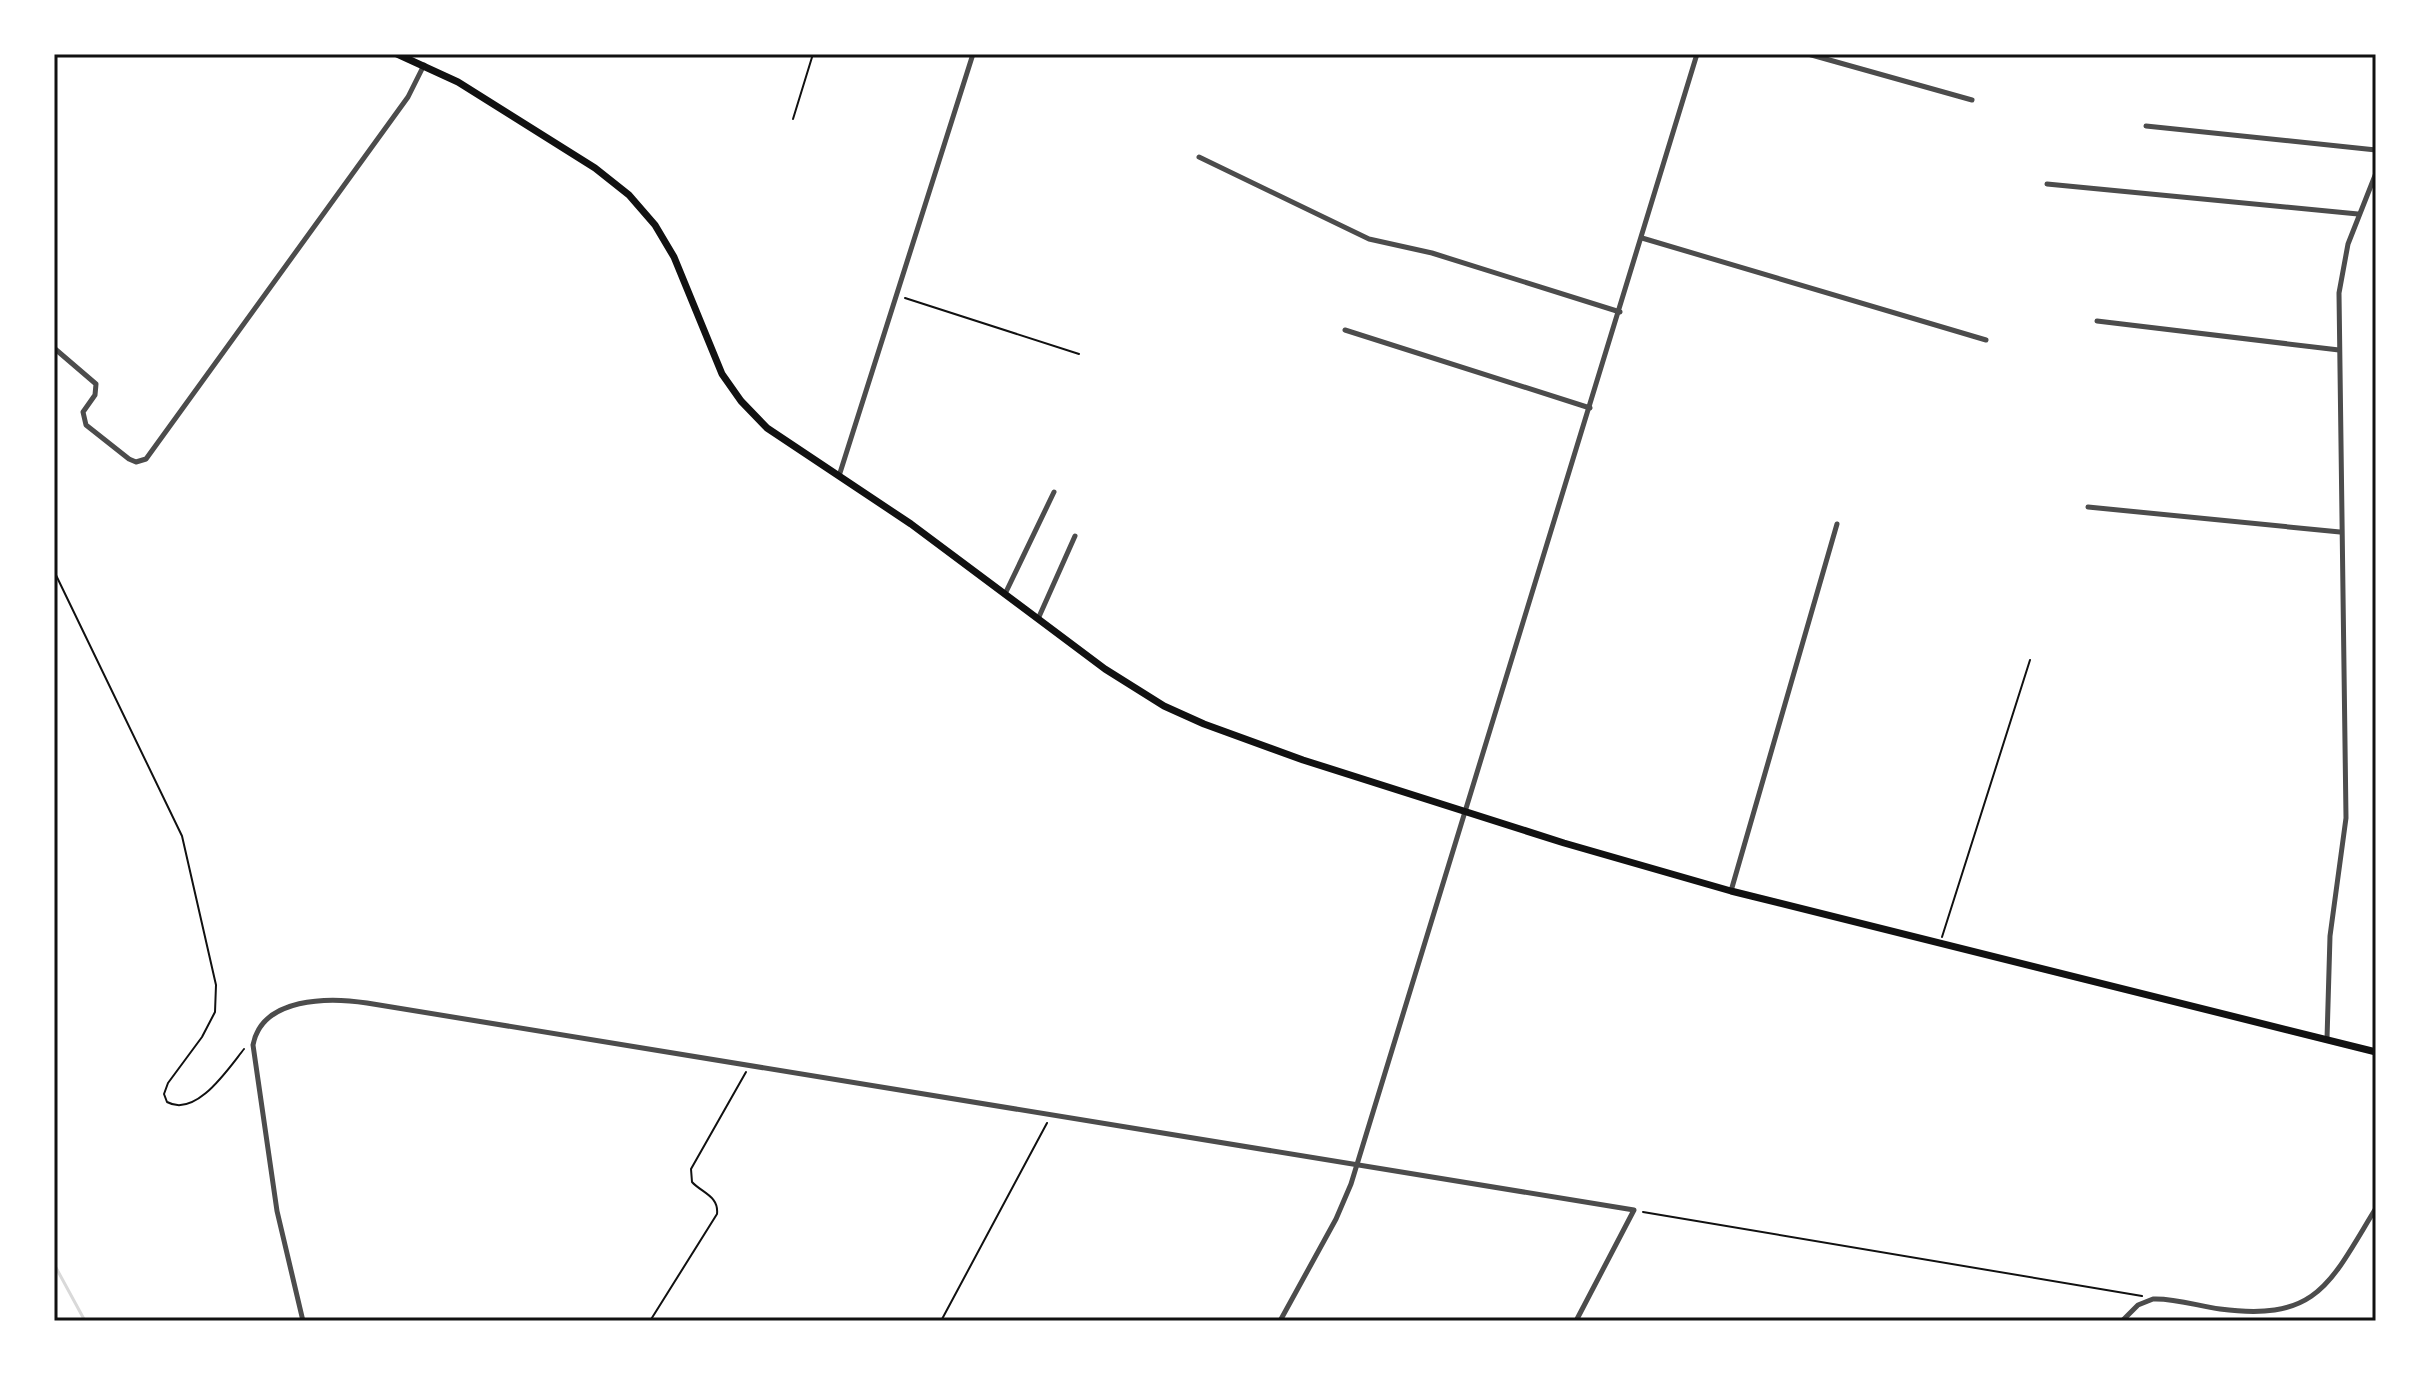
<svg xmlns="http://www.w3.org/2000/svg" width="2430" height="1375" font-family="Figtree,sans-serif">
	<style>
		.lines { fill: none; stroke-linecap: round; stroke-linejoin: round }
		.stream { stroke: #d9d9d9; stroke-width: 3 }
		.path { stroke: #111; stroke-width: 2 }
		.minor { stroke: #4c4c4c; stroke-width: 5 }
		.secondary { stroke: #111; stroke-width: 7 }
		.neatline { fill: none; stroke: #111; stroke-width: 3 }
	</style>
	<rect width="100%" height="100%" fill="#fff"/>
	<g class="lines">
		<!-- stream -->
		<polyline class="stream" points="54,1264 85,1321"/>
		<!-- path -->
		<g class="path">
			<polyline points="793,119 813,54"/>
			<polyline points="905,298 1079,354"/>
			<path d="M54 571 182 836 216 985 215 1012 202 1037 168 1083 164 1094 167 1102C196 1118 228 1069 244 1049"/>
			<polyline points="1942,937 2030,660"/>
			<polyline points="1643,1212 2142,1296"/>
			<path d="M650 1321 717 1214C719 1196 702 1193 692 1182L691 1169 746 1072"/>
			<polyline points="941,1321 1047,1123"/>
		</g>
		<!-- minor -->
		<g class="minor">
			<polyline points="1808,54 1972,100"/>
			<polyline points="2146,126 2376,150"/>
			<polyline points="1199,157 1369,239 1432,253 1620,312"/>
			<polyline points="2047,184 2358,214"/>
			<polyline points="1642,238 1986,340"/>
			<polyline points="2097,321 2339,350"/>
			<polyline points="1345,330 1590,408"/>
			<polyline points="54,348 96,384 95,395 83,412 86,425 129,459 136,462 146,459 408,97 424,65"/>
			<polyline points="839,476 973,54"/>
			<polyline points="2088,507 2340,532"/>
			<polyline points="1005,594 1054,492"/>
			<polyline points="1038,619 1075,536"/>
			<polyline points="1731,891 1837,524"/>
			<polyline points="2327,1039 2330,936 2346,818 2339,293 2348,244 2376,173"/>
			<path d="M303 1321 277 1211 253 1045C262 997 329 997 367 1003L1634 1210 1576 1321"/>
			<polyline points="1280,1321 1336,1219 1351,1184 1697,54"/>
			<path d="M2122 1321 2138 1305 2153 1299C2175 1298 2198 1306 2220 1309 2318 1322 2330 1283 2376 1208"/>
		</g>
		<!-- secondary -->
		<polyline class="secondary" points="397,54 458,82 595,168 629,195 655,225 674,257 722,374 741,401 767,428 911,524 1105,669 1164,706 1204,724 1303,760 1564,843 1731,891 2376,1052"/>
	</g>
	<!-- border -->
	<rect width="2430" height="1375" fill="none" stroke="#ffffff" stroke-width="112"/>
	<rect x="56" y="56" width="2318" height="1263" class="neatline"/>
</svg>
